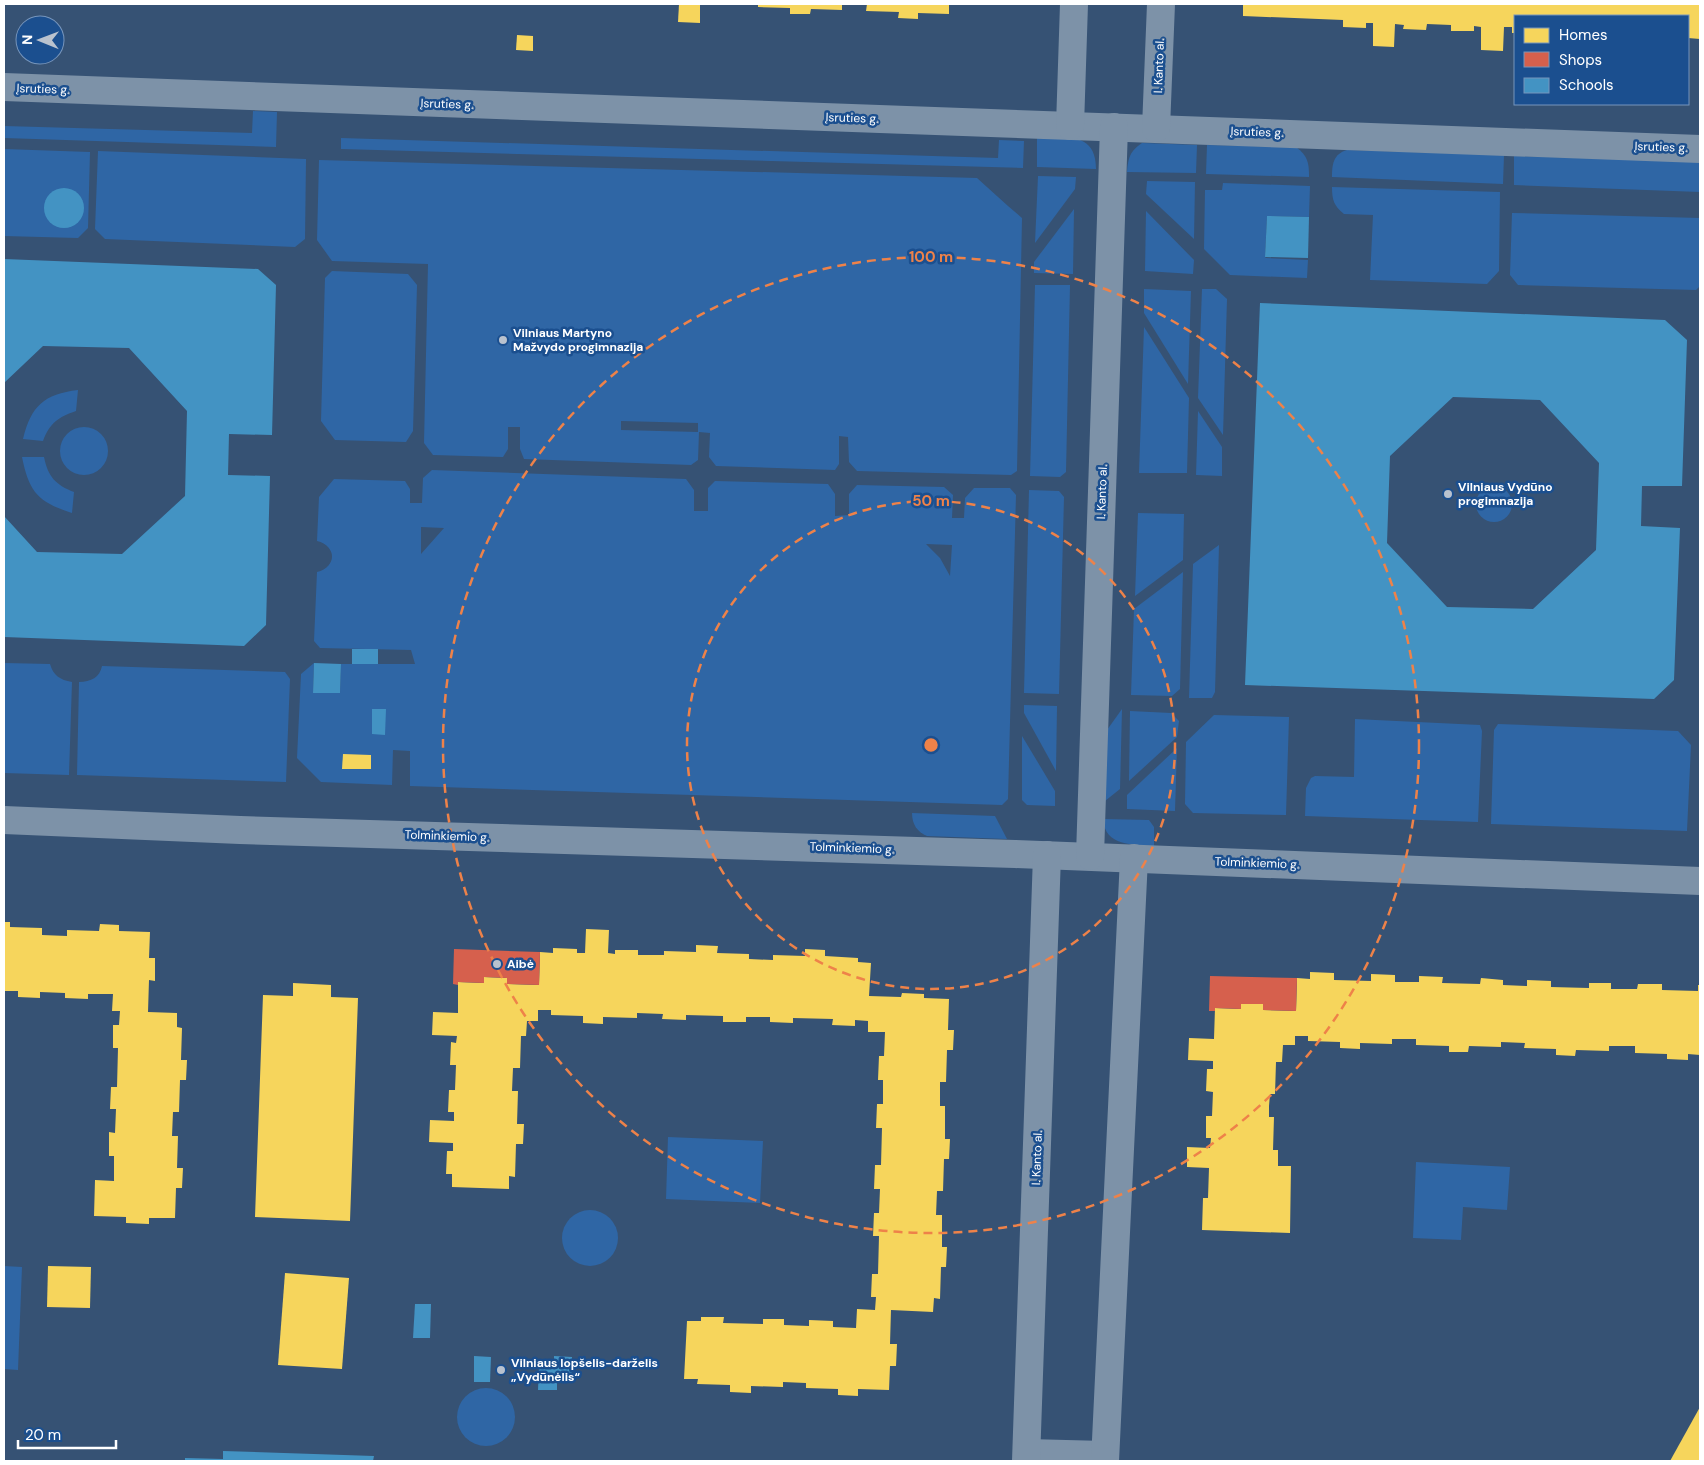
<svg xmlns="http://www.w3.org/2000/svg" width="1704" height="1465" font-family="'DM Sans',sans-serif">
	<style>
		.green { fill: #2f66a5; fill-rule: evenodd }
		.homes { fill: #f6d55c }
		.shops { fill: #d6604d }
		.schools { fill: #4393c3; fill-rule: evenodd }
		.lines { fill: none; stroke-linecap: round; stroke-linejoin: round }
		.minor { stroke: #7d92a8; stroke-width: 28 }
		.ring { fill: none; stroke: #ee8249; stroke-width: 2.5; stroke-dasharray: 9 6 }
		.poi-dot { fill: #b9c2ce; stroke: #1b4f8f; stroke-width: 2 }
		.labels { text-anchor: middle; stroke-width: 5; stroke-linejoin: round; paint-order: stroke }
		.street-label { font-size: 12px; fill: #fff; stroke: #1b4f8f }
		.poi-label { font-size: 12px; font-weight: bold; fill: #fff; stroke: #1b4f8f; text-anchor: start }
		.centre { fill: #ee8249; stroke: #1b4f8f; stroke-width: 2.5 }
		.ring-label { font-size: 15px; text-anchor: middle; font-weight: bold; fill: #ee8249; stroke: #1b4f8f; stroke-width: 5; stroke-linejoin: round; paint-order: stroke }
	</style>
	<rect width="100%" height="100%" fill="#365274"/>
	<!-- green -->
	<g class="green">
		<polygon points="253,111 277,112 276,147 4,138 4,126 252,133"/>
		<path d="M1037 137C1065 138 1096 131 1096 169L1037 167Z"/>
		<polygon points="341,138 998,158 999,140 1024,141 1023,168 341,149"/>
		<path d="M1142 143 1197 145 1196 173 1127 172C1128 158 1130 151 1142 143Z"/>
		<path d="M1207 145 1296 147C1308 156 1309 163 1309 177L1206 174Z"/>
		<polygon points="4,149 90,152 88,228 78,238 4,236"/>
		<path d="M1347 150 1504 155 1503 184 1332 177C1332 165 1333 154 1347 150Z"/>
		<polygon points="98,151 306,159 305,239 295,247 105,239 95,229"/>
		<polygon points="1514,156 1700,161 1700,192 1514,185"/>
		<path d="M319 160 977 178 1008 206 1022 218 1017 471 1011 475 857 471 849 462 848 437 839 436V464L835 470 716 466 709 457 710 433 699 432 698 460 691 465 524 459 520 449V427H508V449L503 457 433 455 424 443 428 264 332 261 317 240ZM621 421 698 423V432L621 430Z"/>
		<polygon points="1038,176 1076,177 1075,189 1035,243"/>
		<polygon points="1147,181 1195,182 1194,239 1146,194"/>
		<polygon points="1223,183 1310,186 1309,217 1267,216 1265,257 1266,258 1308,260 1307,278 1230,275 1204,249 1205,190 1222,190"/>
		<path d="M1332 187 1500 192 1499 271 1487 284 1370 280 1373 215 1344 214C1334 206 1332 200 1332 187Z"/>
		<polygon points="1074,209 1073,274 1034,273 1034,262"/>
		<polygon points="1146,211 1194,260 1193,274 1145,271"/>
		<polygon points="1512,213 1700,218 1700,286 1696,290 1518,285 1510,275"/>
		<polygon points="332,271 408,274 417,285 413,431 406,442 335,440 321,421 325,278"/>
		<polygon points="1035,285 1070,285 1066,472 1060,477 1030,476"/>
		<polygon points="1144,289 1191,291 1188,384 1144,313"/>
		<polygon points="1202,289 1216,289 1227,299 1223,435 1198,398"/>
		<polygon points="1144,327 1189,398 1187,473 1139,473"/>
		<path d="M78 390 76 411C58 417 50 423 43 441L23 439C31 406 44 394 78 390Z"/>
		<polygon points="1198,411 1222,447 1222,476 1196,475"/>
		<circle cx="84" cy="451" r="24"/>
		<path d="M22 457H44C48 477 56 485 74 492L72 513C38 502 29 492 22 457Z"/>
		<path d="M432 470 686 479 694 490V511H708V488L715 481 828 484 835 494V516L849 515V494L857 485 944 487 953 495 952 518H964L965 498 974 488H1010L1016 495 1008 799 1002 805 410 786V751L393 750 392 785 321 782 297 758 301 674 314 663 313 693H340L341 664H415L411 650 320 648 314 641 317 572C337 567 337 546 317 541L319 497 334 479 405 481 410 489V503H422L423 478ZM421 527 444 528 421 554ZM926 544 952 545 950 576 940 558Z"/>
		<circle cx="1494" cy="504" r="18"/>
		<polygon points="1029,490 1059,491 1064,497 1059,694 1024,693"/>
		<polygon points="1138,513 1184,514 1183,560 1135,596"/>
		<polygon points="1219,545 1215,692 1212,698 1189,698 1193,564"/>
		<polygon points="1183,572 1180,689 1172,696 1131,695 1134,609"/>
		<path d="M4 663 50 664C53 675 60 680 72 682L69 775 4 773Z"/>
		<path d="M102 666 285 672 290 679 286 782 77 775 79 682C91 682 100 677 102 666Z"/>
		<polygon points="1024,705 1057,706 1056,771 1024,713"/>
		<polygon points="1122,709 1120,789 1105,801 1107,730"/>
		<polygon points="1130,711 1171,713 1179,721 1177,737 1129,781"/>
		<polygon points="1214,715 1289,717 1286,815 1193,813 1185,804 1186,742"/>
		<polygon points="1355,719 1480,725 1482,731 1478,822 1305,816 1306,788 1311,778 1315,776 1354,777"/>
		<polygon points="1498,724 1678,731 1691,745 1687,831 1491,824 1494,730"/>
		<polygon points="1022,736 1055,791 1055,806 1027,805 1022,800"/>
		<polygon points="1177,748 1175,811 1127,809 1127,795"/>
		<path d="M912 813 995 816 1007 839 927 836C917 832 912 824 912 813Z"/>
		<path d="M1103 819 1149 820 1154 827V846C1133 844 1105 847 1103 819Z"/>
		<polygon points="668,1137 763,1141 760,1203 666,1199"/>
		<polygon points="1416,1162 1510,1167 1507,1210 1463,1207 1461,1240 1413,1238"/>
		<circle cx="590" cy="1238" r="28"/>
		<polygon points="4,1266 22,1267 18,1370 4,1369"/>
		<circle cx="486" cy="1417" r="29"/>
	</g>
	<!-- homes -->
	<g class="homes">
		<polygon points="679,4 700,4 700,23 678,22"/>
		<polygon points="758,4 842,4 842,10 811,9 810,14 790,14 790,8 758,7"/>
		<polygon points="867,4 949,4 949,14 918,13 918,19 898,18 899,12 866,11"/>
		<polygon points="1243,4 1700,4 1700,39 1688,38 1688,16 1515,16 1515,33 1512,33 1512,27 1504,27 1503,51 1481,50 1481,27 1474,26 1474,31 1451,31 1451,25 1427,24 1426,30 1403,29 1404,25 1395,24 1394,47 1373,46 1373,23 1366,23 1366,28 1343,27 1343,20 1243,16"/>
		<polygon points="517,35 533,36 533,51 516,50"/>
		<polygon points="343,754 371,755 371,769 342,769"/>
		<polygon points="4,922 10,922 10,927 42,928 42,935 67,936 67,930 99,931 100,924 119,925 119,931 150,932 149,958 155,958 155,981 149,980 148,1012 177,1013 177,1027 182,1028 181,1060 187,1060 186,1080 180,1080 179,1112 173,1112 172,1136 178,1136 177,1168 183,1168 182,1188 176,1188 175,1218 149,1218 149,1224 126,1223 126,1217 94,1216 95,1180 114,1181 114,1156 109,1156 109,1132 115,1133 116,1109 110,1109 111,1087 117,1087 118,1048 113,1048 113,1025 119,1025 120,1011 112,1011 113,994 88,994 88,999 65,998 65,993 40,992 40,998 18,997 18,991 4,991"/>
		<polygon points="586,929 609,930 608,953 615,954 615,950 638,950 638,955 664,955 664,951 696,952 696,945 718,946 717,953 749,954 749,959 773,960 773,955 805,956 805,949 825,950 825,956 858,958 858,962 871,963 869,996 901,997 902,993 924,994 924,998 949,999 948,1030 954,1030 953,1050 947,1050 946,1082 940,1082 940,1106 945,1106 945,1139 950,1139 949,1159 944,1159 943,1191 937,1191 936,1215 942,1215 942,1247 947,1247 946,1267 941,1267 940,1299 934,1298 933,1312 891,1310 890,1344 897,1344 896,1366 890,1366 889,1390 858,1389 858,1396 838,1395 838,1389 806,1388 806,1383 783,1382 783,1387 751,1386 751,1393 730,1392 730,1385 697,1384 698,1379 684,1379 687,1321 701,1321 701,1317 724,1317 723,1323 763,1324 763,1319 784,1319 784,1325 809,1326 809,1320 833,1321 833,1327 856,1328 857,1309 875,1310 876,1297 871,1297 872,1274 878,1274 879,1236 873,1236 874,1213 879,1213 880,1189 874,1189 875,1165 881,1165 882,1128 876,1128 877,1104 883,1104 883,1080 878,1080 879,1056 884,1056 885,1032 868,1032 868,1021 855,1020 855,1026 832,1025 833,1019 793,1018 793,1023 770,1022 770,1017 746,1017 746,1022 723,1022 723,1016 686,1015 686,1020 662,1019 663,1014 637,1013 637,1018 603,1017 603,1024 583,1023 583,1016 551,1015 551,1010 538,1010 538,1021 527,1021 526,1036 521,1036 520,1068 513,1068 512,1091 518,1091 517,1124 524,1124 523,1144 516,1144 515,1177 509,1176 509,1189 452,1187 452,1174 446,1174 447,1151 453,1151 453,1143 429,1142 430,1120 454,1121 454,1112 448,1112 449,1090 455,1090 456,1065 450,1065 451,1042 456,1043 457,1036 432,1035 433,1012 458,1013 458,982 484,983 484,977 507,978 507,984 539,985 540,952 553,953 553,948 577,949 577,953 585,953"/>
		<polygon points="1310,972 1334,973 1334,980 1371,981 1371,974 1395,975 1395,982 1419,982 1419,976 1443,977 1442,983 1480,984 1481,978 1503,980 1503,985 1527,986 1527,980 1551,981 1551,987 1589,988 1589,983 1611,983 1611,989 1637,989 1638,984 1662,984 1662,990 1698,991 1698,985 1700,985 1700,1055 1688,1054 1688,1060 1667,1059 1667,1054 1635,1053 1635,1046 1609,1046 1609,1051 1576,1050 1575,1056 1556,1055 1556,1049 1524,1048 1525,1043 1501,1042 1501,1047 1469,1046 1468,1052 1449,1052 1449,1046 1416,1045 1416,1039 1392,1039 1392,1044 1360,1043 1360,1049 1340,1048 1340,1042 1308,1041 1308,1036 1295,1036 1295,1045 1283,1045 1282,1062 1276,1062 1275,1094 1270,1094 1269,1106 1269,1117 1274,1117 1273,1150 1278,1150 1278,1166 1291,1166 1290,1233 1202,1230 1203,1198 1208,1198 1209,1168 1187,1167 1187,1147 1210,1148 1211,1138 1206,1138 1206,1116 1212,1116 1213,1092 1206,1091 1207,1069 1213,1069 1213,1061 1188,1060 1189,1038 1214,1039 1215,1008 1241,1009 1241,1004 1263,1004 1263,1010 1296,1011 1297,978 1310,979"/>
		<polygon points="293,983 331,985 331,997 358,998 350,1221 255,1217 263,995 293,996"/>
		<polygon points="48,1266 91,1267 90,1308 47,1307"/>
		<polygon points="285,1273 349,1278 342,1369 278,1365"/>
		<polygon points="1700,1407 1700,1461 1670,1461"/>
	</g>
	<!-- shops -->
	<g class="shops">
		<polygon points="454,949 540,952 539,985 507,984 507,978 484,977 484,983 458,982 458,985 453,984"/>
		<polygon points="1210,976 1297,978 1296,1011 1263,1010 1263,1004 1241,1004 1241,1009 1215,1008 1215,1011 1209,1011"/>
	</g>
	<!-- schools -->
	<g class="schools">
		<circle cx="64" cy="208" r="20"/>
		<polygon points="1267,216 1309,217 1308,258 1265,257"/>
		<polygon points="4,259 258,269 276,285 272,435 229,434 228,475 270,476 266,625 244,646 4,637 4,516 37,552 122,554 185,496 187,411 129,348 43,346 4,383"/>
		<path d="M1260 303 1665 320 1687 340 1682 486H1642L1641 526 1680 528 1674 680 1654 699 1245 685ZM1453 397 1540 400 1599 463 1596 550 1533 609 1447 607 1387 543 1390 456Z"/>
		<rect x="352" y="649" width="26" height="15"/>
		<polygon points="314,663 341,664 340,693 313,693"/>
		<polygon points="372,709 386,709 385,735 372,734"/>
		<polygon points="415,1304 431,1304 430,1338 413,1338"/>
		<polygon points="474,1356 491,1357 490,1382 474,1382"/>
		<polygon points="554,1356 572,1357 572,1383 557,1383 557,1390 538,1390 539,1364 554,1365"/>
		<polygon points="223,1451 374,1456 373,1461 185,1461 185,1458 223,1459"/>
	</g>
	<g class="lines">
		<!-- minor -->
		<g class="minor">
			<polyline points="4,87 1700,149"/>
			<polyline points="1070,126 1074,4"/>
			<polyline points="1156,128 1161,4"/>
			<polyline points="4,820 240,830 1015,854 1700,881"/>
			<polyline points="1090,856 1114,127"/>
			<polyline points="1027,1453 1105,1455"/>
			<polyline points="1026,1461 1047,855"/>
			<polyline points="1105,1461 1134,858"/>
		</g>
	</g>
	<!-- distance rings -->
	<g class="ring">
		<circle cx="931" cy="745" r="244"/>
		<circle cx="931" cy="745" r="488"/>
	</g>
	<!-- markers -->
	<g class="poi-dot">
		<circle cx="503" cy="340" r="5"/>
		<circle cx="1448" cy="494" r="5"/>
		<circle cx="497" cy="964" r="5"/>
		<circle cx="501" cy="1370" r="5"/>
	</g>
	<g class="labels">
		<!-- street labels -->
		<g class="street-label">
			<text transform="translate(1159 66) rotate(-88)" y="4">I. Kanto al.</text>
			<text transform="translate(43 89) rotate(2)" y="4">Įsruties g.</text>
			<text transform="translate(447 104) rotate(2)" y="4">Įsruties g.</text>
			<text transform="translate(852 118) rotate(2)" y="4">Įsruties g.</text>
			<text transform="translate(1257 132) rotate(2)" y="4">Įsruties g.</text>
			<text transform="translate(1661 147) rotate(2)" y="4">Įsruties g.</text>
			<text transform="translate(1102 492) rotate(-88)" y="4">I. Kanto al.</text>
			<text transform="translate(447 836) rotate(2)" y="4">Tolminkiemio g.</text>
			<text transform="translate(852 848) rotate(2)" y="4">Tolminkiemio g.</text>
			<text transform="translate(1257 863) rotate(2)" y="4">Tolminkiemio g.</text>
			<text transform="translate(1037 1158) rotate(-88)" y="4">I. Kanto al.</text>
		</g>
		<!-- poi labels -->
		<g class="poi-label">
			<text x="513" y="337">Vilniaus Martyno<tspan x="513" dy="14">Mažvydo progimnazija</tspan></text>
			<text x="1458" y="491">Vilniaus Vydūno<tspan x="1458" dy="14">progimnazija</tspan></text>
			<text x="507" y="968">Aibė</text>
			<text x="511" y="1367">Vilniaus lopšelis-darželis<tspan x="511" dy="14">„Vydūnėlis“</tspan></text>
		</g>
	</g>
	<circle cx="931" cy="745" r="8" class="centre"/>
	<g class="ring-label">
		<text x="931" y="262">100 m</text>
		<text x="931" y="506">50 m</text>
	</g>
	<!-- border -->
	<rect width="1704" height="1465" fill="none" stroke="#ffffff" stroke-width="10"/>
	<!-- legend -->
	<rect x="1514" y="15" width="175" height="90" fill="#1b4f8f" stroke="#7695bc"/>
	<rect x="1524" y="28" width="25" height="15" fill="#f6d55c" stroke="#7695bc"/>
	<text x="1559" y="40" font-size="15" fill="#ffffff">Homes</text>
	<rect x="1524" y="52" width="25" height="15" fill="#d6604d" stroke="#7695bc"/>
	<text x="1559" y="65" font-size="15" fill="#ffffff">Shops</text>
	<rect x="1524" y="78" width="25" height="15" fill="#4393c3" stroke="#7695bc"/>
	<text x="1559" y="90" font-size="15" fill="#ffffff">Schools</text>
	<!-- north arrow -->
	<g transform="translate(40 40) rotate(271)"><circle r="24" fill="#1b4f8f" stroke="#7695bc"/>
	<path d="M0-4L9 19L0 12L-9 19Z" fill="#b9c2ce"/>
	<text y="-8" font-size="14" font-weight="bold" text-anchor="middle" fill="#ffffff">N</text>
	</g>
	<!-- scale -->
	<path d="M18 1440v8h98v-8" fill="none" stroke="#ffffff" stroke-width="2.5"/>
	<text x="25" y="1440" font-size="15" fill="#ffffff" stroke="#1b4f8f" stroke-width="4" paint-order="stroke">20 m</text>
</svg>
